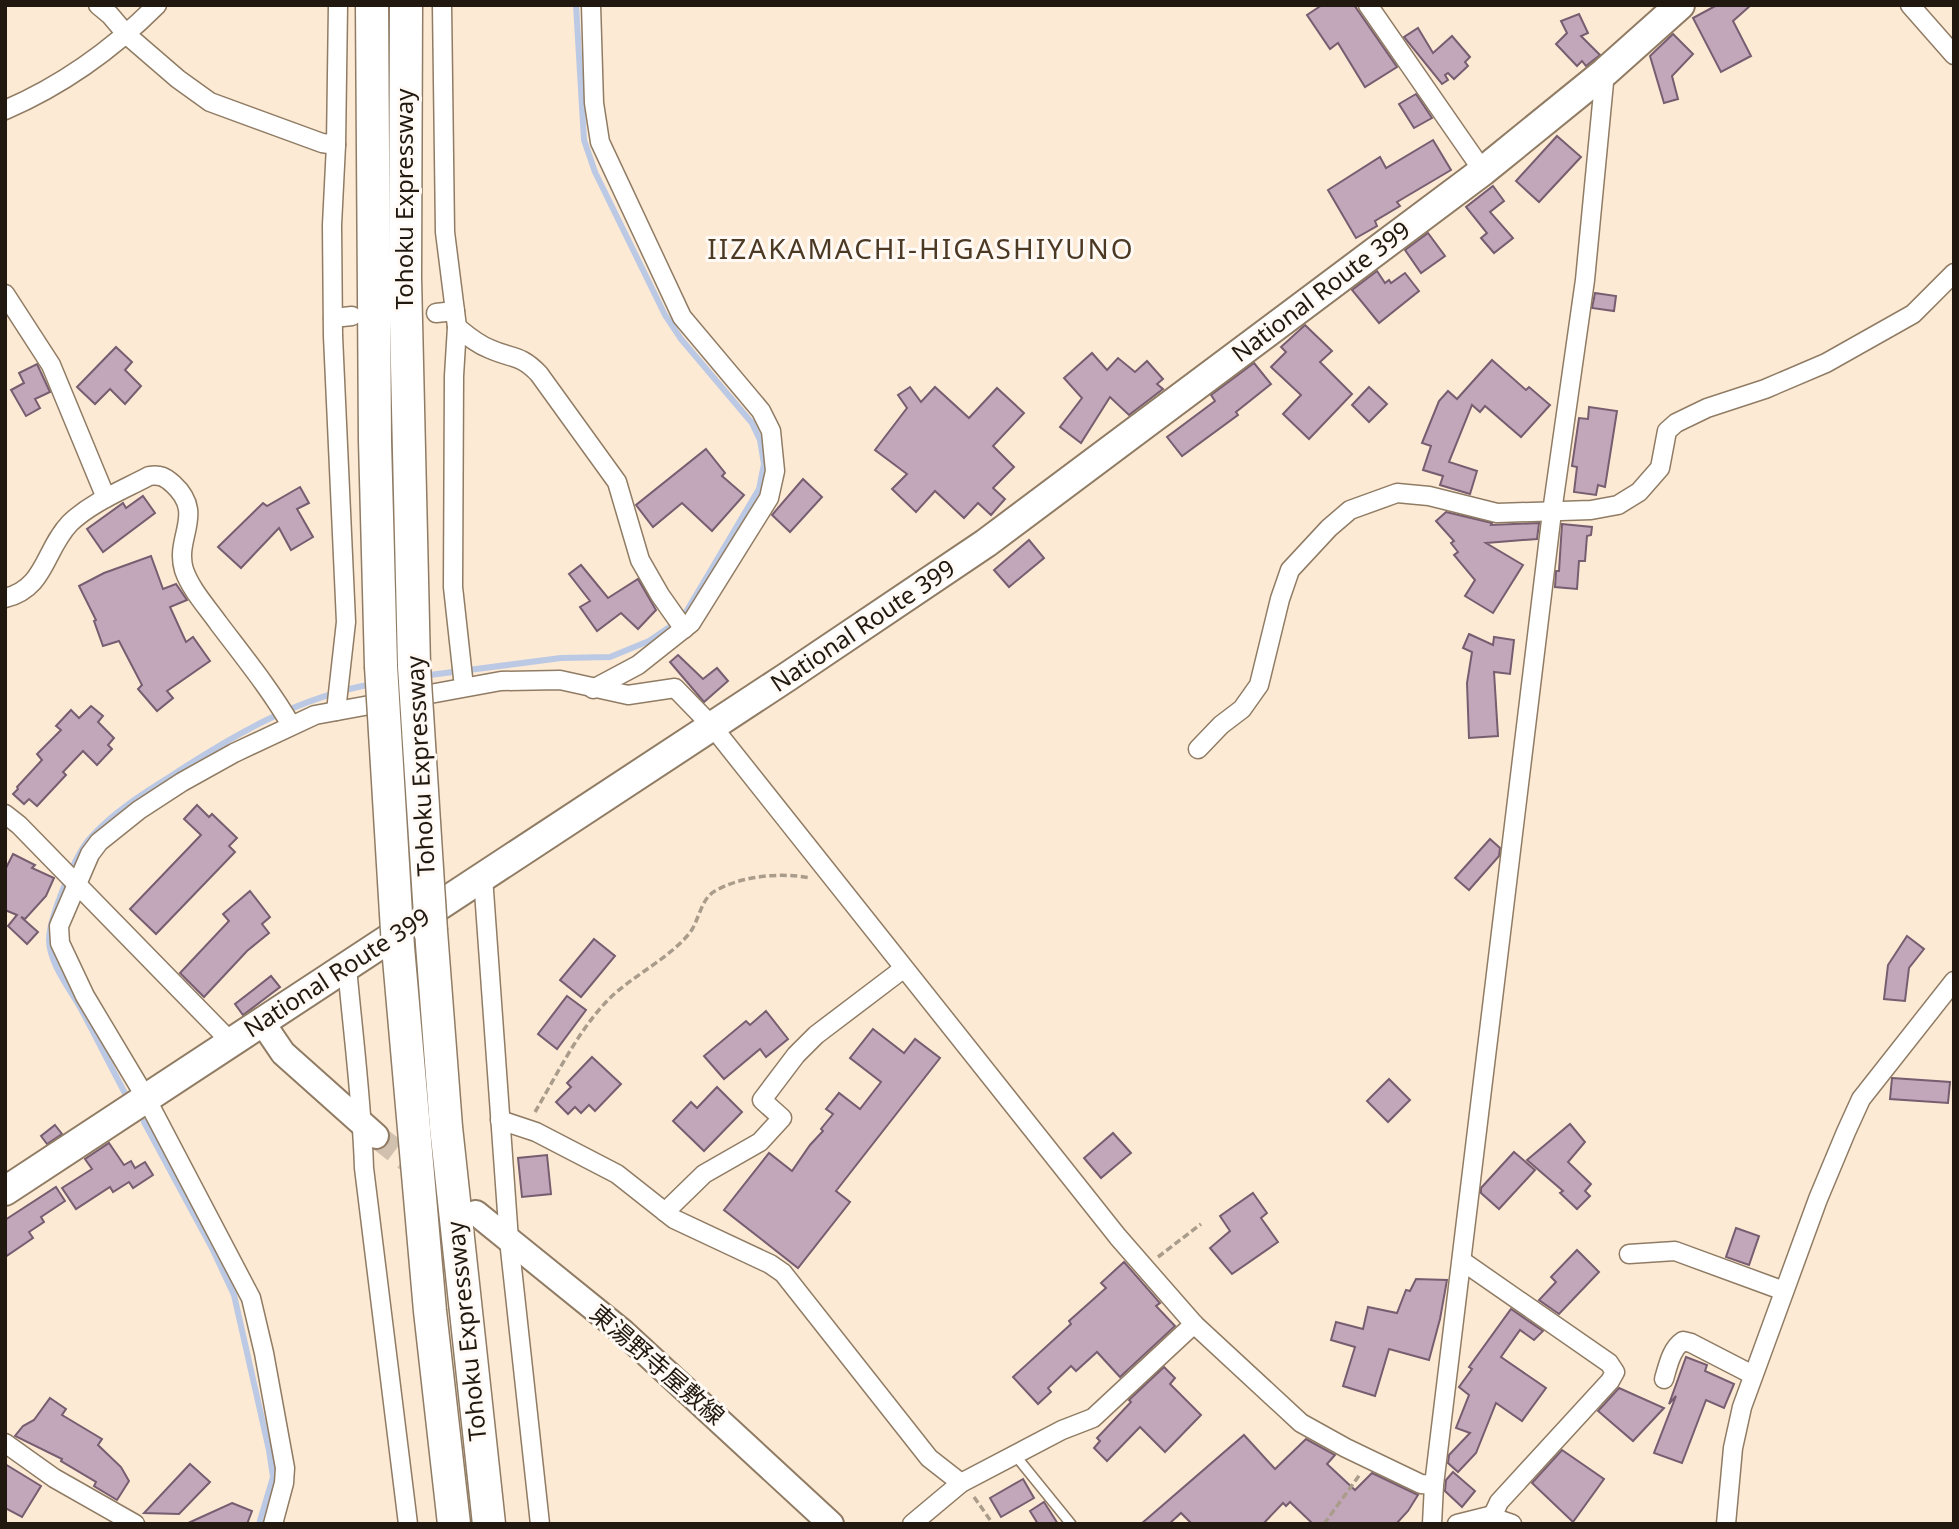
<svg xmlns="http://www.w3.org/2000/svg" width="1959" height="1529" font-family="'Noto Sans','Noto Sans JP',sans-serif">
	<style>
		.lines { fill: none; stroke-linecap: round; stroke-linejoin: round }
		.stream { stroke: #bbc9e4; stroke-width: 6 }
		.building { fill: #c2a6ba; stroke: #775d70; stroke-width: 2 }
		.secondary-tunnel { stroke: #d1c0ad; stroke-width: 24; stroke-dasharray: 24 12; stroke-linecap: butt }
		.service-casing { stroke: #907c64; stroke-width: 12 }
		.minor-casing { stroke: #907c64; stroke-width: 21 }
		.secondary-casing { stroke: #907c64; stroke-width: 28 }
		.trunk-casing { stroke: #907c64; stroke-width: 32 }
		.motorway-casing { stroke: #907c64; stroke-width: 35 }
		.path { stroke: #aa9c8b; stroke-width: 3.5; stroke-dasharray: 7 3.5; stroke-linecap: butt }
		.service { stroke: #fff; stroke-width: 9 }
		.minor { stroke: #fff; stroke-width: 18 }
		.secondary { stroke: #fff; stroke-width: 24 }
		.trunk { stroke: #fff; stroke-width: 28 }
		.motorway { stroke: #fff; stroke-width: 32 }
		.motorway-bridge-casing { stroke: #907c64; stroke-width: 35; stroke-linecap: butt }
		.motorway-bridge { stroke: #fff; stroke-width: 32 }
		.labels { text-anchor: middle; stroke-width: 6; stroke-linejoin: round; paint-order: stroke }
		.street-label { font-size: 24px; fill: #21190f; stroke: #fffaf5 }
		.quarter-label { font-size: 28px; letter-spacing: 2px; fill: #4c3924; stroke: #fffaf5 }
	</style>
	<rect width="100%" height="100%" fill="#fdead5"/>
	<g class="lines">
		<!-- stream -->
		<g class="stream">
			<polyline points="422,676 561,658 610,657 649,641 671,626 686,612 759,489 764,464 760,440 752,423 681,339 665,315 595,172 584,140 576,5"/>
			<path d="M127 1097C111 1067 96 1037 80 1007 69 988 49 962 49 940 49 918 76 852 91 837 114 812 142 794 171 776 233 735 299 697 373 684"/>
			<polyline points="144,1122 212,1248 234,1295 269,1450 273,1477 259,1524"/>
		</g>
	</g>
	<!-- building -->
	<g class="building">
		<polygon points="1322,5 1354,5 1397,67 1365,87 1338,43 1330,49 1307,15"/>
		<polygon points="1717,5 1751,5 1733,21 1751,56 1721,72 1693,18"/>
		<polygon points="1579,14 1588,33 1581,36 1600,55 1586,66 1582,61 1577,66 1556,44 1567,33 1561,21"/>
		<polygon points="1418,28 1433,53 1452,36 1470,57 1465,62 1468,66 1454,79 1448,73 1445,75 1448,80 1442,84 1404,37"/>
		<polygon points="1673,34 1693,54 1672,76 1678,99 1664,103 1650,56"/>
		<polygon points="1416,94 1432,118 1414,128 1399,104"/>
		<polygon points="1557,136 1581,157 1539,202 1516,181"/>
		<polygon points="1433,140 1451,170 1397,202 1400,206 1375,221 1377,226 1356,238 1328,190 1380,157 1386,168"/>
		<polygon points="1493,186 1504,201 1490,212 1513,238 1494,253 1481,238 1487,233 1466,207"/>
		<polygon points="1428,233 1445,256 1421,273 1405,250"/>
		<polygon points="1377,271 1385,283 1389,280 1391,283 1405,273 1419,291 1379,323 1352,290"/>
		<polygon points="1595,293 1616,296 1614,311 1592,308"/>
		<polygon points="1305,325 1332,351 1320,362 1352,394 1309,439 1283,414 1301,395 1271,367 1286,352 1281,347"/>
		<polygon points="116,347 132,362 125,370 141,386 125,404 110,389 95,404 77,387"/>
		<polygon points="1092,353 1107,370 1118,358 1135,372 1147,361 1163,379 1157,384 1163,389 1129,415 1110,397 1081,443 1060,427 1082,398 1064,378"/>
		<polygon points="1492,360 1526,390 1529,387 1550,405 1521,437 1485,406 1480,412 1472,405 1449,462 1477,471 1470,494 1440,485 1443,476 1423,470 1431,446 1422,443 1439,401 1448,391 1457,399"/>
		<polygon points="1254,363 1271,384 1236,412 1238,415 1182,456 1167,437 1215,401 1211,395"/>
		<polygon points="37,364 50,392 35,399 40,408 26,416 11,390 24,383 19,373"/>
		<polygon points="910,387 921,402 935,387 969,418 997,388 1024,413 993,446 1014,467 993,488 1005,499 991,515 978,503 964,518 935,491 916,512 892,489 907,474 875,450 907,408 898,395"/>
		<polygon points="1369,387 1387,404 1369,422 1352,405"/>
		<polygon points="1589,407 1617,411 1605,487 1598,485 1596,495 1574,492 1577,467 1572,466 1579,418 1588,419"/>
		<polygon points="706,449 725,473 722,476 744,495 712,531 682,503 653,527 636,505"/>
		<polygon points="803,479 822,497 790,532 772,515"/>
		<polygon points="300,487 309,503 297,509 313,537 291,550 279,528 241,568 218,547 263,503 267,506"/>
		<polygon points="143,496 155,513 103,552 87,529 123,503 126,508"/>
		<polygon points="1446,512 1492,523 1491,525 1539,523 1537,539 1486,543 1523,565 1493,613 1465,596 1475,580 1454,555 1458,552 1451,543 1454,541 1436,521"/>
		<polygon points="1562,524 1592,527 1591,535 1587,536 1585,561 1579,561 1577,589 1555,587 1556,571 1559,571"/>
		<polygon points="1029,540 1044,558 1009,587 994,570"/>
		<polygon points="151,556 163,589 176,584 187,600 170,607 186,642 193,637 210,661 167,691 173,698 157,711 138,689 142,685 119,641 103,646 94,621 96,620 79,586 104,573"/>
		<polygon points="581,565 608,598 638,579 656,610 638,629 621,613 597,631 580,607 590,601 569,574"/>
		<polygon points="1469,634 1493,645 1494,637 1514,640 1510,674 1494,672 1498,736 1469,738 1467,683 1472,652 1463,648"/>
		<polygon points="678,655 703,679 717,668 728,681 704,702 670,662"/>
		<polygon points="91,706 103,716 98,722 114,738 108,745 112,749 97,765 83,751 63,772 66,775 37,806 29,799 24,804 13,794 18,789 17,787 42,760 37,754 61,730 56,726 71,710 79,718"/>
		<polygon points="197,805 209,817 212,814 237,838 229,846 235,852 156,934 130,909 201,835 184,819"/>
		<polygon points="1490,839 1500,848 1499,856 1469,890 1455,878"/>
		<polygon points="13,854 35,865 32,868 54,878 46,896 25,919 21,917 38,932 27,944 8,926 17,915 5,910 5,870"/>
		<polygon points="250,891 270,917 262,924 269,933 247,951 204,997 180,973 229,921 223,914"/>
		<polygon points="1907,936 1924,949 1909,968 1905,1001 1884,999 1888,965"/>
		<polygon points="594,939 615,956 581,997 560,980"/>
		<polygon points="271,976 280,987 243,1015 235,1004"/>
		<polygon points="567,996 586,1010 557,1049 538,1034"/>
		<polygon points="766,1011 788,1039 766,1057 760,1049 724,1079 704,1056 746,1021 750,1025"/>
		<polygon points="873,1029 904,1053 915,1039 940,1058 836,1191 850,1202 798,1268 724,1210 769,1153 792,1171 810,1145 823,1131 821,1129 833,1114 826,1109 839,1093 860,1109 881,1082 850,1058"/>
		<polygon points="592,1057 621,1084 595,1111 589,1105 581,1113 575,1107 568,1114 556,1102 571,1087 567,1083"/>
		<polygon points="1892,1078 1950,1082 1948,1103 1890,1099"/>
		<polygon points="1389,1079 1410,1100 1388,1122 1367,1101"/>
		<polygon points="717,1087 742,1112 704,1151 673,1121 691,1102 697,1108"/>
		<polygon points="1570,1124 1585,1142 1568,1162 1591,1184 1585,1191 1590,1196 1577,1209 1560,1193 1563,1191 1527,1160"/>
		<polygon points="55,1125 62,1134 47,1144 41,1136"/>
		<polygon points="1113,1133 1131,1153 1101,1178 1084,1158"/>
		<polygon points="109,1143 124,1165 131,1161 135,1168 145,1162 153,1175 133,1188 129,1182 113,1192 110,1187 76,1209 62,1188 92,1169 85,1159"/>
		<polygon points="1514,1152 1535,1170 1499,1209 1481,1193 1481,1188"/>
		<polygon points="547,1155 551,1194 522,1197 518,1158"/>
		<polygon points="56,1187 65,1201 41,1217 44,1222 29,1232 33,1238 5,1257 5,1220"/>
		<polygon points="1253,1193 1267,1213 1261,1218 1278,1242 1232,1274 1210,1248 1230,1231 1220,1216"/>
		<polygon points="1736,1228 1759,1236 1749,1265 1726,1257"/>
		<polygon points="1577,1250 1599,1272 1559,1314 1539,1300 1556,1282 1551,1277"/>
		<polygon points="1124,1262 1160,1303 1156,1306 1175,1326 1120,1377 1097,1352 1076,1371 1071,1366 1048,1388 1051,1392 1038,1404 1013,1377 1071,1324 1069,1321 1106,1288 1101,1283"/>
		<polygon points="1416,1279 1447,1280 1440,1319 1429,1360 1389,1349 1375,1396 1343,1386 1355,1347 1331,1340 1336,1322 1363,1329 1368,1307 1397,1313 1406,1290 1410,1291"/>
		<polygon points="1511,1309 1543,1331 1534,1340 1520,1330 1501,1357 1546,1388 1522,1421 1496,1403 1476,1453 1458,1472 1448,1463 1449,1455 1470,1433 1456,1428 1469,1395 1459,1387 1472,1369 1469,1367"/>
		<polygon points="1686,1357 1707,1365 1705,1371 1734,1384 1724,1408 1706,1400 1682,1463 1654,1453 1676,1396 1669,1404"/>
		<polygon points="1164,1367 1175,1378 1170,1384 1201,1415 1165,1452 1140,1427 1107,1461 1094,1448 1100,1441 1097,1438 1131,1402 1129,1400"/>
		<polygon points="1619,1388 1664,1408 1633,1441 1598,1411"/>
		<polygon points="50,1398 66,1409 62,1415 102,1439 98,1445 121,1467 129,1481 117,1500 94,1486 96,1482 61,1461 62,1459 15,1436 23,1426 34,1420"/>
		<polygon points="1244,1435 1275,1469 1306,1439 1335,1455 1327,1464 1355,1490 1372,1473 1418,1495 1408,1511 1396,1524 1313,1524 1290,1502 1286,1506 1283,1503 1263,1524 1192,1524 1181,1513 1169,1524 1141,1524"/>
		<polygon points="1562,1450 1604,1479 1573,1522 1532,1483"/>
		<polygon points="5,1464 41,1486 22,1517 5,1508"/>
		<polygon points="190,1464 210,1482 179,1514 144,1513"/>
		<polygon points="1453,1472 1475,1491 1462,1507 1445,1491 1446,1480"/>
		<polygon points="1023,1479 1034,1498 1001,1517 990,1498"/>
		<polygon points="1044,1502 1058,1524 1038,1524 1030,1511"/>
		<polygon points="232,1503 252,1511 247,1524 186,1524"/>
	</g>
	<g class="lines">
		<!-- secondary-tunnel -->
		<polyline class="secondary-tunnel" points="376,1136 462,1202"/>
		<!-- service casing -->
		<g class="service-casing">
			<polyline id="service" points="1015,1455 1071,1524"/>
		</g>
		<!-- minor casing -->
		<g class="minor-casing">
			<g id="minor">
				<polyline points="98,5 110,15 127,35 178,79 210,102 322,143 336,145"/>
				<polyline points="442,5 445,232 457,327 454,376 453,587 464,687"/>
				<polyline points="591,5 594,103 600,142 682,317 761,411 771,431 775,471 769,498 691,623 638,665 593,689"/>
				<polyline points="1368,5 1483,171"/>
				<polyline points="1910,5 1954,55"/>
				<path d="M5 110C61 86 114 48 157 5"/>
				<polyline points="5,294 51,365 106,498"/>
				<polyline points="436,313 455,311"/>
				<polyline points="333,318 352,316"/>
				<path d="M457 327C468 336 477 344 490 349 512 359 520 354 539 374L617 482 640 560 660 595 684 629"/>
				<path d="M5 598C46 588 44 550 70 523 92 502 123 490 149 476 160 474 165 477 173 484 206 514 174 537 184 570 191 590 207 607 219 624 244 657 270 689 291 725"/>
				<polyline points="336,711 346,622 333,336 332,225 336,145 338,5"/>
				<polyline points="1198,749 1221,725 1242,709 1259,685 1280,599 1290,570 1329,528 1350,510 1397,493 1429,496 1497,513 1591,510 1618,505 1639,492 1660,468 1667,431 1676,423 1707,408 1765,389 1826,363 1913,314 1954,273"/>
				<polyline points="5,814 19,825 231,1042"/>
				<polyline points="483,877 509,1240 540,1524"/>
				<path d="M347 967C353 1034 362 1101 364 1168L408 1524"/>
				<polyline points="500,1120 536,1132 617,1174 674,1219 770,1264 783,1273 929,1458 961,1483"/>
				<polyline points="665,1212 704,1174 760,1142 782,1118 762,1100 796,1055 816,1035 903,969"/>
				<polyline points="1629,1254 1675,1251 1784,1291"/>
				<polyline points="1462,1261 1609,1363 1615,1372 1610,1381 1499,1502 1492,1517"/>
				<path d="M1664 1379C1668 1366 1671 1349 1683 1341L1691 1343 1753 1375"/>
				<polyline points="5,1443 54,1478 135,1524"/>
				<polyline points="273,1524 284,1483 285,1468 264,1353 251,1298 146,1098 85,996 60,943 59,926 90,854 99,842 139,810 182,782 234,753 315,715 501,681 560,680 628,695 675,688 712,726 1118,1237 1194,1324 1301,1423 1346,1448 1421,1484 1434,1485"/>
				<polyline points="912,1524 961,1483 1062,1430 1093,1418 1194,1324"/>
				<polyline points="1432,1524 1434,1485 1552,512 1585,280 1605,72"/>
				<polyline points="1457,1524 1489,1516 1512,1524"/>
				<polyline points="1726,1524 1733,1448 1742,1407 1818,1199 1846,1132 1861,1099 1954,981"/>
			</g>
		</g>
		<!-- secondary casing -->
		<g class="secondary-casing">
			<g id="secondary">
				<polyline points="262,1022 283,1053 376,1136"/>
				<polyline points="476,1213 623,1332 831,1524"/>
			</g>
		</g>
		<!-- trunk casing -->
		<g class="trunk-casing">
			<polyline id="trunk" points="5,1191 787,677 986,543 1483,171 1605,72 1680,5"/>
		</g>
		<!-- motorway casing -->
		<g class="motorway-casing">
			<g id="motorway">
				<polyline points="372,5 375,441 381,666"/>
				<polyline points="406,5 405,278 414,666"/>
				<polyline points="431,931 446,1127 489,1524"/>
				<polyline points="398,947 430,1311 454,1524"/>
			</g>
		</g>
		<!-- path -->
		<g class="path">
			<path d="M535 1112C558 1073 579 1028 612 996 636 974 666 960 688 935 699 923 700 899 715 891 741 876 780 872 810 878"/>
			<polyline points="1158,1257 1201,1224"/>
			<polyline points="974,1497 993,1524"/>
			<polyline points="1324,1524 1361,1473"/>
		</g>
		<!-- service -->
		<use href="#service" class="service"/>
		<!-- minor -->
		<use href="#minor" class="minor"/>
		<!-- secondary -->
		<use href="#secondary" class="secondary"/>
		<!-- trunk -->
		<use href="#trunk" class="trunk"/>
		<!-- motorway -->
		<use href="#motorway" class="motorway"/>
		<!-- motorway-bridge casing -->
		<g class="motorway-bridge-casing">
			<g id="motorway-bridge">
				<polyline points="381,666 398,947"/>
				<polyline points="414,666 431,931"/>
			</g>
		</g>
		<!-- motorway-bridge -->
		<use href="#motorway-bridge" class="motorway-bridge"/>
	</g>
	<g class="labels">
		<!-- street labels -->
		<g class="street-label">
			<text transform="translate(405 199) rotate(-90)" y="8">Tohoku Expressway</text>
			<text transform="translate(1321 292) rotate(-37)" y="8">National Route 399</text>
			<text transform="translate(863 626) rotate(-34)" y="8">National Route 399</text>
			<text transform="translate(421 766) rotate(-93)" y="8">Tohoku Expressway</text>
			<text transform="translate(337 973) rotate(-33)" y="8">National Route 399</text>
			<text transform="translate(467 1331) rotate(-96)" y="8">Tohoku Expressway</text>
			<text transform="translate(657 1365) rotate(41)" y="8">東湯野寺屋敷線</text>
		</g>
		<!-- quarter labels -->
		<g class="quarter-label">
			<text x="921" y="259">IIZAKAMACHI-HIGASHIYUNO</text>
		</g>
	</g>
	<!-- border -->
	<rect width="1959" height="1529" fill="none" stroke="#21190f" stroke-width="14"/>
</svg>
